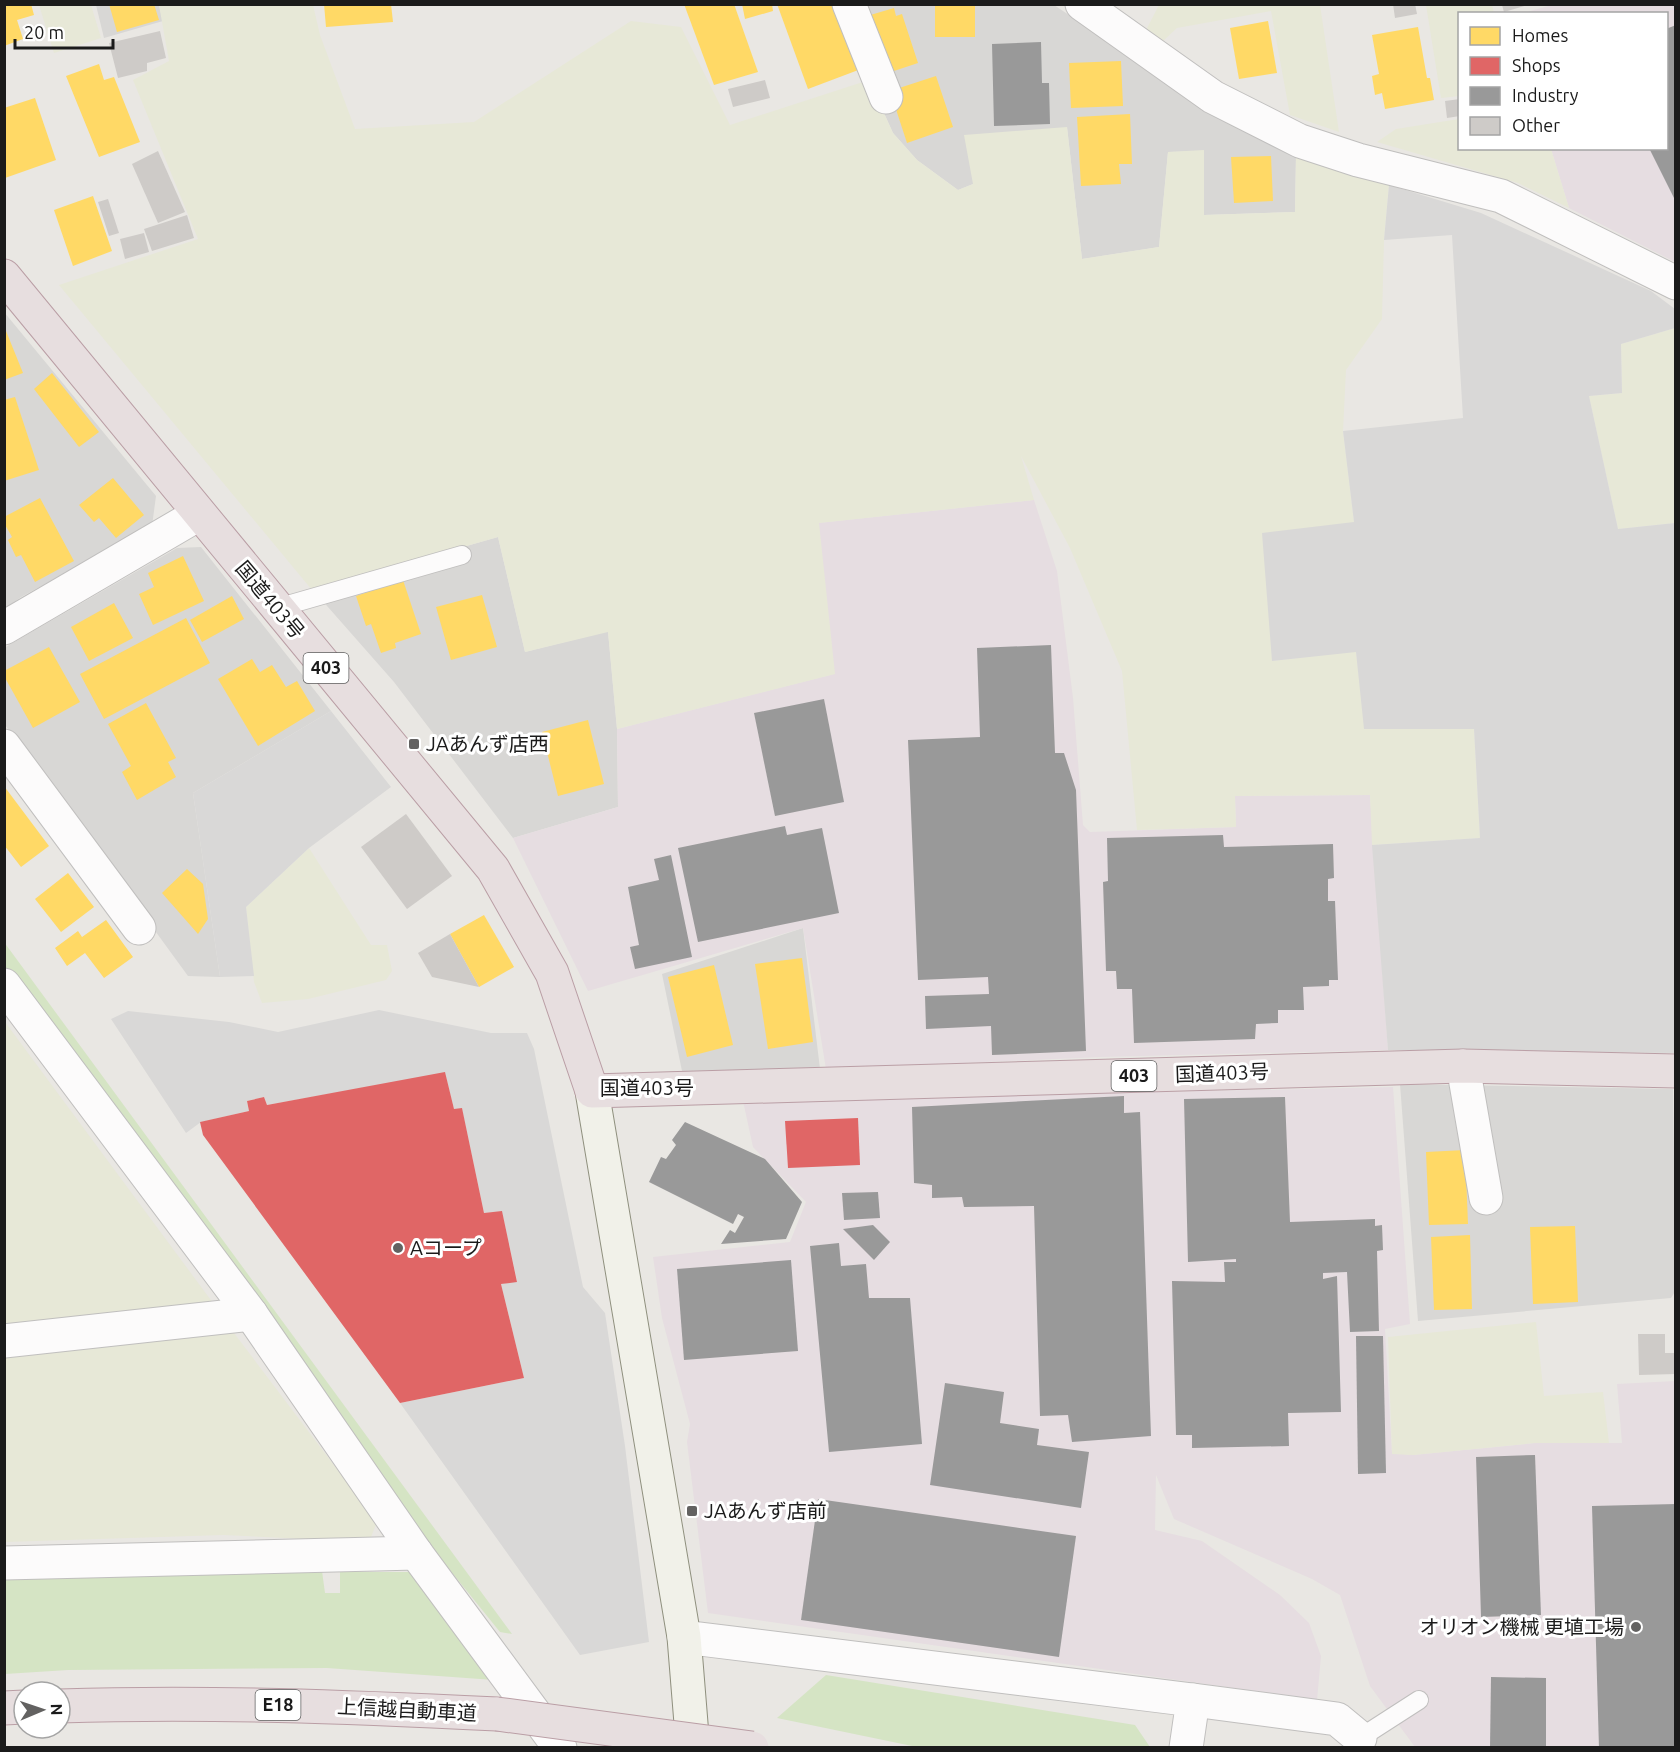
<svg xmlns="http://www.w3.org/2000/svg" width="1680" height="1752" font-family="Ubuntu,'Noto Sans JP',sans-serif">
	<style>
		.residential { fill: #d8d7d5 }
		.industrial { fill: #e6dde1 }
		.farmland { fill: #e7e8d7 }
		.grass { fill: #d5e4c4 }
		.parking { fill: #d9d8d7 }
		.homes { fill: #ffd966 }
		.shops { fill: #e06666 }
		.industry { fill: #999 }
		.building { fill: #cecbc8 }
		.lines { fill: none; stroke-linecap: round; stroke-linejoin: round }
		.lane-casing { stroke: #c0bfbe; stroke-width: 20 }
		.street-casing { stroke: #c0bfbe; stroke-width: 35 }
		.secondary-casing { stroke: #8f907e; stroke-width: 35 }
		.highway-casing { stroke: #ba9ea5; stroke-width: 35 }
		.lane { stroke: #fcfbfb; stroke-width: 18 }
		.street { stroke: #fcfbfb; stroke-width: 33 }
		.secondary { stroke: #f1f1e9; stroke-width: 33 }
		.highway { stroke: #e7dedf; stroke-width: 33 }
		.highway-bridge-casing { stroke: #ba9ea5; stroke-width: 35; stroke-linecap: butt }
		.highway-bridge { stroke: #e7dedf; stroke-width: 33 }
		.poi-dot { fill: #636261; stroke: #fff; stroke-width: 2 }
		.labels { text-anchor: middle; stroke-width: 6; stroke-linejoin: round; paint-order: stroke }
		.shield { fill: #fff; stroke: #5f5f5f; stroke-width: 1.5 }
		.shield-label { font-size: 18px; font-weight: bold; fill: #1b1b1b }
		.street-label { font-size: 20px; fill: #1b1b1b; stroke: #fff }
		.poi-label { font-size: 20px; fill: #1b1b1b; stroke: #fff; text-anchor: start }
	</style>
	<rect width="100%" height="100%" fill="#e9e7e3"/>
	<!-- residential -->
	<g class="residential">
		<polygon points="96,5 159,5 163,21 104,38"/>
		<polygon points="853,5 1054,5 1132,57 1296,155 1295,212 1204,215 1204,151 1168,152 1159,247 1082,259 1067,127 973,184 958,190 917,160 893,133 869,80"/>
		<polygon points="4,312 156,496 152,526 21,597 5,609"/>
		<polygon points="498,537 525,652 608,631 617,729 618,807 513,838 394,682 313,590"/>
		<polygon points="201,547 331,711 193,793 220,977 188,976 5,725 4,648 177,548"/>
		<polygon points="803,928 820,1069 682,1071 662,974"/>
		<polygon points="1400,1084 1673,1089 1676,1290 1671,1298 1418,1321"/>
	</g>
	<!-- industrial -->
	<g class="industrial">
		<polygon points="1552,5 1675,5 1675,262 1569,208 1551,149 1666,148 1666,14 1519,14"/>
		<polygon points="1034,500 1057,571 1073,698 1083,825 1090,832 1236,827 1235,796 1370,795 1388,1050 1101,1057 826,1069 803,928 588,991 513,838 618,807 617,729 834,674 818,523"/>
		<polygon points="1393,1087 1410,1324 1385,1329 1392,1453 1413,1455 1535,1443 1622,1443 1617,1384 1675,1381 1675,1747 1415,1747 1370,1686 1340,1595 1312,1579 1174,1519 1156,1475 1155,1530 1202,1541 1280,1595 1309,1623 1321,1656 1317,1700 708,1613 687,1442 690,1424 662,1318 653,1257 790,1242 806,1202 753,1147 743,1101"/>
	</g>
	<!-- farmland -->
	<g class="farmland">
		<polygon points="39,5 91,5 101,38 54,53"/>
		<polygon points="159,5 313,5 320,35 355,129 474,122 631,21 681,27 730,125 869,80 893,133 917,160 958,190 973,184 964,135 1067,127 1082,259 1159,247 1168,152 1204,150 1204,215 1295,212 1296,155 1389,185 1384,240 1382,319 1346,370 1343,431 1354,522 1272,661 1356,651 1365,729 1474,729 1480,838 1372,845 1370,795 1235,796 1236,827 1137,830 1122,671 1070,548 1021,456 1034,500 819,523 835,674 617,729 608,632 525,652 498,537 312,590 59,285 198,239 133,80 169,61"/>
		<polygon points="1159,5 1320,5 1339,132 1290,115 1271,11 1177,28 1162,42 1146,30"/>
		<polygon points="1426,5 1492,5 1494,13 1460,14 1459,96 1441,98"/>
		<polygon points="1459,119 1460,148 1551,149 1569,208 1518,183 1377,142 1396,129"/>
		<polygon points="1675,328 1675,523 1618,529 1589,396 1622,393 1621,344"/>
		<polygon points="309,848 371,945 387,945 392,971 386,980 308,999 262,1003 254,982 246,907"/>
		<polygon points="5,1022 213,1303 5,1325"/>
		<polygon points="1536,1322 1544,1396 1603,1392 1609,1443 1535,1443 1413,1455 1392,1454 1388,1337"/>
		<polygon points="203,1331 234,1333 377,1522 369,1542 223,1535 5,1542 4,1354"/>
	</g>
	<!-- grass -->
	<g class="grass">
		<polygon points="4,942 512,1634 500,1632 432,1548 5,970"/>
		<polygon points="322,1571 325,1593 340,1593 340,1572 417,1572 494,1680 327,1668 68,1670 5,1674 5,1578"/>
		<polygon points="826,1675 1135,1725 1150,1747 917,1747 777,1718"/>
	</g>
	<!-- parking -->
	<g class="parking">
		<polygon points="1389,185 1481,213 1651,291 1675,309 1675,328 1621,344 1622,393 1589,396 1618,529 1675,523 1675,1053 1388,1050 1372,845 1480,838 1474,729 1364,729 1356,652 1272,661 1262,533 1354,522 1343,431 1463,418 1452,235 1384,240"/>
		<polygon points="331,711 391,787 309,848 246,907 254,976 220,977 193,793"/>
		<polygon points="379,1010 491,1033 527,1033 534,1049 583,1287 605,1313 625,1446 649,1642 580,1655 400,1403 524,1378 501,1284 517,1281 502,1212 484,1213 462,1109 454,1109 445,1073 267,1105 264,1097 247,1101 249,1111 201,1122 186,1133 111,1019 128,1011 229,1022 278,1032"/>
	</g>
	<!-- homes -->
	<g class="homes">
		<polygon points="4,4 31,4 34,15 17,20 23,39 4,46"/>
		<polygon points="109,4 154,4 159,20 117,32"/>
		<polygon points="324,4 391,4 393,22 326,27"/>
		<polygon points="684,4 734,4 758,72 714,85"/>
		<polygon points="742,4 772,4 773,11 745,19"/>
		<polygon points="777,4 835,4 861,69 808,89"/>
		<rect x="935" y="5" width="40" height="32"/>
		<polygon points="894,8 896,16 902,14 918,63 885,74 867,16"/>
		<polygon points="1268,21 1277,73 1239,79 1230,28"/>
		<polygon points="1418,27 1427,78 1430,78 1434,100 1385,109 1382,93 1375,95 1372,76 1379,74 1372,35"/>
		<polygon points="1121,61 1123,106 1071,108 1069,63"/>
		<polygon points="99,64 104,80 114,77 140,142 99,157 66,76"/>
		<polygon points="936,76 953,127 907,143 890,91"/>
		<polygon points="35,98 56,160 5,178 4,108"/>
		<polygon points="1130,114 1132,164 1119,164 1121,184 1081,186 1077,117"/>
		<polygon points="1271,156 1273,201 1234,203 1231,157"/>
		<polygon points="93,196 112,251 73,266 54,210"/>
		<polygon points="4,326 23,373 4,380"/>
		<polygon points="52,373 99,432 79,447 34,389"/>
		<polygon points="15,397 39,470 4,481 4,400"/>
		<polygon points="113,478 144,515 116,538 99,518 94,522 79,505"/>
		<polygon points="40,498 74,561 35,582 21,555 16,557 8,540 12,537 4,523 4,517"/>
		<polygon points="183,556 204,601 153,625 139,594 154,587 148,573"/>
		<polygon points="403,580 421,634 395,643 396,648 381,653 371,624 366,626 356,596"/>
		<polygon points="482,595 497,647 451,660 436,607"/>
		<polygon points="232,596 244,619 202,642 190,620"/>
		<polygon points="114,603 133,638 89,661 71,627"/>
		<polygon points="186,618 210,663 104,719 80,674"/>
		<polygon points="49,647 80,702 33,728 4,676 4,671"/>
		<polygon points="252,659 260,672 272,665 286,687 297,681 315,711 258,746 218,679"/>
		<polygon points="146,703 176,758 168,762 176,777 137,800 122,772 131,766 108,724"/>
		<polygon points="588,720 604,784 558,796 542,732"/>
		<polygon points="4,786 49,846 21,867 4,845"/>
		<polygon points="187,869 203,884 208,919 198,934 162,893"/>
		<polygon points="68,873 94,907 61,932 35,899"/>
		<polygon points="484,915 514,967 479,987 450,934"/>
		<polygon points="106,920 133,957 104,978 85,953 67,966 55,948 78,931 82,937"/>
		<polygon points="802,958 813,1042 768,1049 755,964"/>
		<polygon points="714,965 733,1045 687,1057 668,977"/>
		<polygon points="1465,1150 1468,1224 1429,1225 1426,1152"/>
		<polygon points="1575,1226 1578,1302 1533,1304 1530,1227"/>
		<polygon points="1470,1235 1472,1309 1434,1310 1431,1237"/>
	</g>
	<!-- shops -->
	<g class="shops">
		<polygon points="445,1072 454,1109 462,1108 484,1213 502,1211 517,1282 501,1284 524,1378 400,1403 203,1135 200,1122 249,1111 247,1101 264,1097 267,1105"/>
		<polygon points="858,1118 860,1165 788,1168 785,1121"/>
	</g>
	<!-- industry -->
	<g class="industry">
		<polygon points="1676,25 1676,202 1649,148 1666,148 1666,29"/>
		<polygon points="1041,42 1042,83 1049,83 1050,124 994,126 992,44"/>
		<polygon points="1051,645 1055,753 1064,753 1076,790 1086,1051 992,1055 991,1026 926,1029 925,996 989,994 988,977 918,980 908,740 980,737 977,648"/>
		<polygon points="824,699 844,802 775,816 754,713"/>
		<polygon points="785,826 787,835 822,828 839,913 698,942 678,848"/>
		<polygon points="1223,835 1224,847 1333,844 1334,878 1328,879 1328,901 1335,901 1338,980 1329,980 1329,986 1303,987 1304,1010 1278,1010 1278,1023 1256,1024 1255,1039 1134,1043 1132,989 1117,989 1116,971 1106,971 1103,882 1108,881 1107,838"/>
		<polygon points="671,855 692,957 635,969 630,947 639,945 628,887 659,880 654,859"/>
		<polygon points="1124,1096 1124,1113 1140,1112 1151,1436 1072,1442 1068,1415 1040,1416 1034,1206 964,1207 962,1197 932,1198 932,1185 914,1183 912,1107"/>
		<polygon points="1285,1097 1290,1222 1375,1219 1375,1226 1382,1225 1383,1250 1377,1251 1379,1331 1350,1332 1347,1272 1323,1273 1323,1279 1337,1276 1341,1412 1288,1413 1289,1446 1192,1448 1192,1435 1176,1435 1172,1281 1225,1282 1224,1262 1236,1262 1236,1259 1188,1262 1184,1099"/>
		<polygon points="685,1122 765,1159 802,1202 786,1239 721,1244 730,1230 735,1233 744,1217 738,1214 733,1224 649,1182 661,1157 666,1159 676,1145 672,1140"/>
		<polygon points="878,1192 880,1218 844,1220 842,1193"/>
		<polygon points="873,1225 890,1242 874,1260 843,1229"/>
		<polygon points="839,1243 841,1266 866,1264 869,1298 910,1298 922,1444 829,1452 810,1246"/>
		<polygon points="791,1260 798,1351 684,1360 677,1269"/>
		<polygon points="1356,1336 1383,1336 1386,1473 1358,1474"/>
		<polygon points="945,1383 1004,1392 1000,1423 1039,1429 1037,1445 1089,1452 1081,1508 930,1485"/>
		<polygon points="1535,1455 1541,1615 1481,1617 1476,1457"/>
		<polygon points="818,1499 1076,1536 1059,1657 801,1620"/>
		<polygon points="1676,1504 1676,1748 1599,1748 1592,1506"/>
		<polygon points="1491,1677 1546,1678 1546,1748 1490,1748"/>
	</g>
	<!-- building -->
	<g class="building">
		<polygon points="1393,4 1415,4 1417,14 1395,18"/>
		<polygon points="1502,5 1528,5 1504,12"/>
		<polygon points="160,31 166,58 147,63 147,71 118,78 109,43"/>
		<polygon points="765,80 770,98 733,107 728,89"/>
		<polygon points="1460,99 1460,116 1447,118 1445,101"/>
		<polygon points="158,151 185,212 158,223 132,164"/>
		<polygon points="108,199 119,233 109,236 98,202"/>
		<polygon points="187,215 194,238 152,251 144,229"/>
		<polygon points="144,233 149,252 125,259 120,239"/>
		<polygon points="406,814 452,876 407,909 361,847"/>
		<polygon points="450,934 479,987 432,977 418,953"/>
		<polygon points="1638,1334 1665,1334 1665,1353 1676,1353 1676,1374 1639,1375"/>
	</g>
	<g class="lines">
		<!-- lane casing -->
		<g class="lane-casing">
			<g id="lane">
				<polyline points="277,608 462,555"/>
				<polyline points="1360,1738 1419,1700"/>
			</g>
		</g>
		<!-- street casing -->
		<g class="street-casing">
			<g id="street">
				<polyline points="849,4 886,97"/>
				<polyline points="1082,4 1213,97 1300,141 1358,160 1501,196 1676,283"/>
				<polyline points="4,628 199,514"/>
				<polyline points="4,746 139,928"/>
				<polyline points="4,985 251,1314 416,1553 560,1748"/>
				<polyline points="1463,1066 1486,1198"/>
				<polyline points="4,1341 251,1314"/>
				<polyline points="4,1563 416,1553"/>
				<polyline points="684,1637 1193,1700 1186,1748"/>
				<polyline points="1193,1700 1337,1719 1360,1738"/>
			</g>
		</g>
		<!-- secondary casing -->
		<g class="secondary-casing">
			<polyline id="secondary" points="592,1091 684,1637 693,1748"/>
		</g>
		<!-- highway casing -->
		<g class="highway-casing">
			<g id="highway">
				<polyline points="4,276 493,869 552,973 592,1091 1463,1066 1676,1071"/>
				<path d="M60 1706C206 1701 351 1707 497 1714"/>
				<polyline points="4,1708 24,1707"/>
			</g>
		</g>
		<!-- lane -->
		<use href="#lane" class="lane"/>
		<!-- street -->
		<use href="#street" class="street"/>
		<!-- secondary -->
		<use href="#secondary" class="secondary"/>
		<!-- highway -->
		<use href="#highway" class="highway"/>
		<!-- highway-bridge casing -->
		<g class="highway-bridge-casing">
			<polyline id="highway-bridge" points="497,1714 752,1748"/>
		</g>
		<!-- highway-bridge -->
		<use href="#highway-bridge" class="highway-bridge"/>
	</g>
	<!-- markers -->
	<g class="poi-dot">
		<rect x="408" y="738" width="12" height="12" rx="3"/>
		<circle cx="398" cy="1248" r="6"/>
		<rect x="686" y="1505" width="12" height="12" rx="3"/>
		<circle cx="1636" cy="1627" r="6"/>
	</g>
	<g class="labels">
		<!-- shield labels -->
		<g class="shield">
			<rect x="303.5" y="653" width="45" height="30" rx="4.5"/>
			<rect x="1111.5" y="1061" width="45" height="30" rx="4.5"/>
			<rect x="255.5" y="1690" width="45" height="30" rx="4.5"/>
		</g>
		<g class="shield-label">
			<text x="326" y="674">403</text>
			<text x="1134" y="1082">403</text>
			<text x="278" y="1711">E18</text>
		</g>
		<!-- street labels -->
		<g class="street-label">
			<text transform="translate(270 600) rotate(50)" y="7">国道403号</text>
			<text transform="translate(1222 1073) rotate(-2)" y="7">国道403号</text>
			<text x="647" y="1095">国道403号</text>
			<text transform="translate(407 1710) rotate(3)" y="7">上信越自動車道</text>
		</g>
		<!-- poi labels -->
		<g class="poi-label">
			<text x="426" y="751">JAあんず店西</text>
			<text x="410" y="1255">Aコープ</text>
			<text x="704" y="1518">JAあんず店前</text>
			<text x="1624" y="1634" text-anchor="end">オリオン機械 更埴工場</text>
		</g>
	</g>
	<!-- border -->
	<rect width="1680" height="1752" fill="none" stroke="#1b1b1b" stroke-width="12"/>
	<!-- legend -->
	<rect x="1458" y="12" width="210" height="138" fill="#ffffff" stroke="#a4a4a4" stroke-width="1.5"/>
	<rect x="1470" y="27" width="30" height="18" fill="#ffd966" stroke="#a4a4a4" stroke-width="1.5"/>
	<text x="1512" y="42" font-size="18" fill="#1b1b1b">Homes</text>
	<rect x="1470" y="57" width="30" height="18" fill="#e06666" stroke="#a4a4a4" stroke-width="1.5"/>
	<text x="1512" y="72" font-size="18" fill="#1b1b1b">Shops</text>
	<rect x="1470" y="87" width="30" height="18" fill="#999999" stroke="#a4a4a4" stroke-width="1.5"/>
	<text x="1512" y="102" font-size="18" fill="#1b1b1b">Industry</text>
	<rect x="1470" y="117" width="30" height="18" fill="#cecbc8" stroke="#a4a4a4" stroke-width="1.5"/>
	<text x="1512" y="132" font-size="18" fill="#1b1b1b">Other</text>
	<!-- north arrow -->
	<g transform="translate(42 1710) rotate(88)"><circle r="28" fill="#ffffff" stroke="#a4a4a4" stroke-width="1.5"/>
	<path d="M0-4.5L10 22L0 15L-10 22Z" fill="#636261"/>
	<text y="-9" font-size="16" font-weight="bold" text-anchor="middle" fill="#1b1b1b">N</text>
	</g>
	<!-- scale -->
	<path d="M15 39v9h98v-9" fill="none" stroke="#1b1b1b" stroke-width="3"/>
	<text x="24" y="39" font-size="18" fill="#1b1b1b" stroke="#ffffff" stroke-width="4.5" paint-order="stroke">20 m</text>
</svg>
